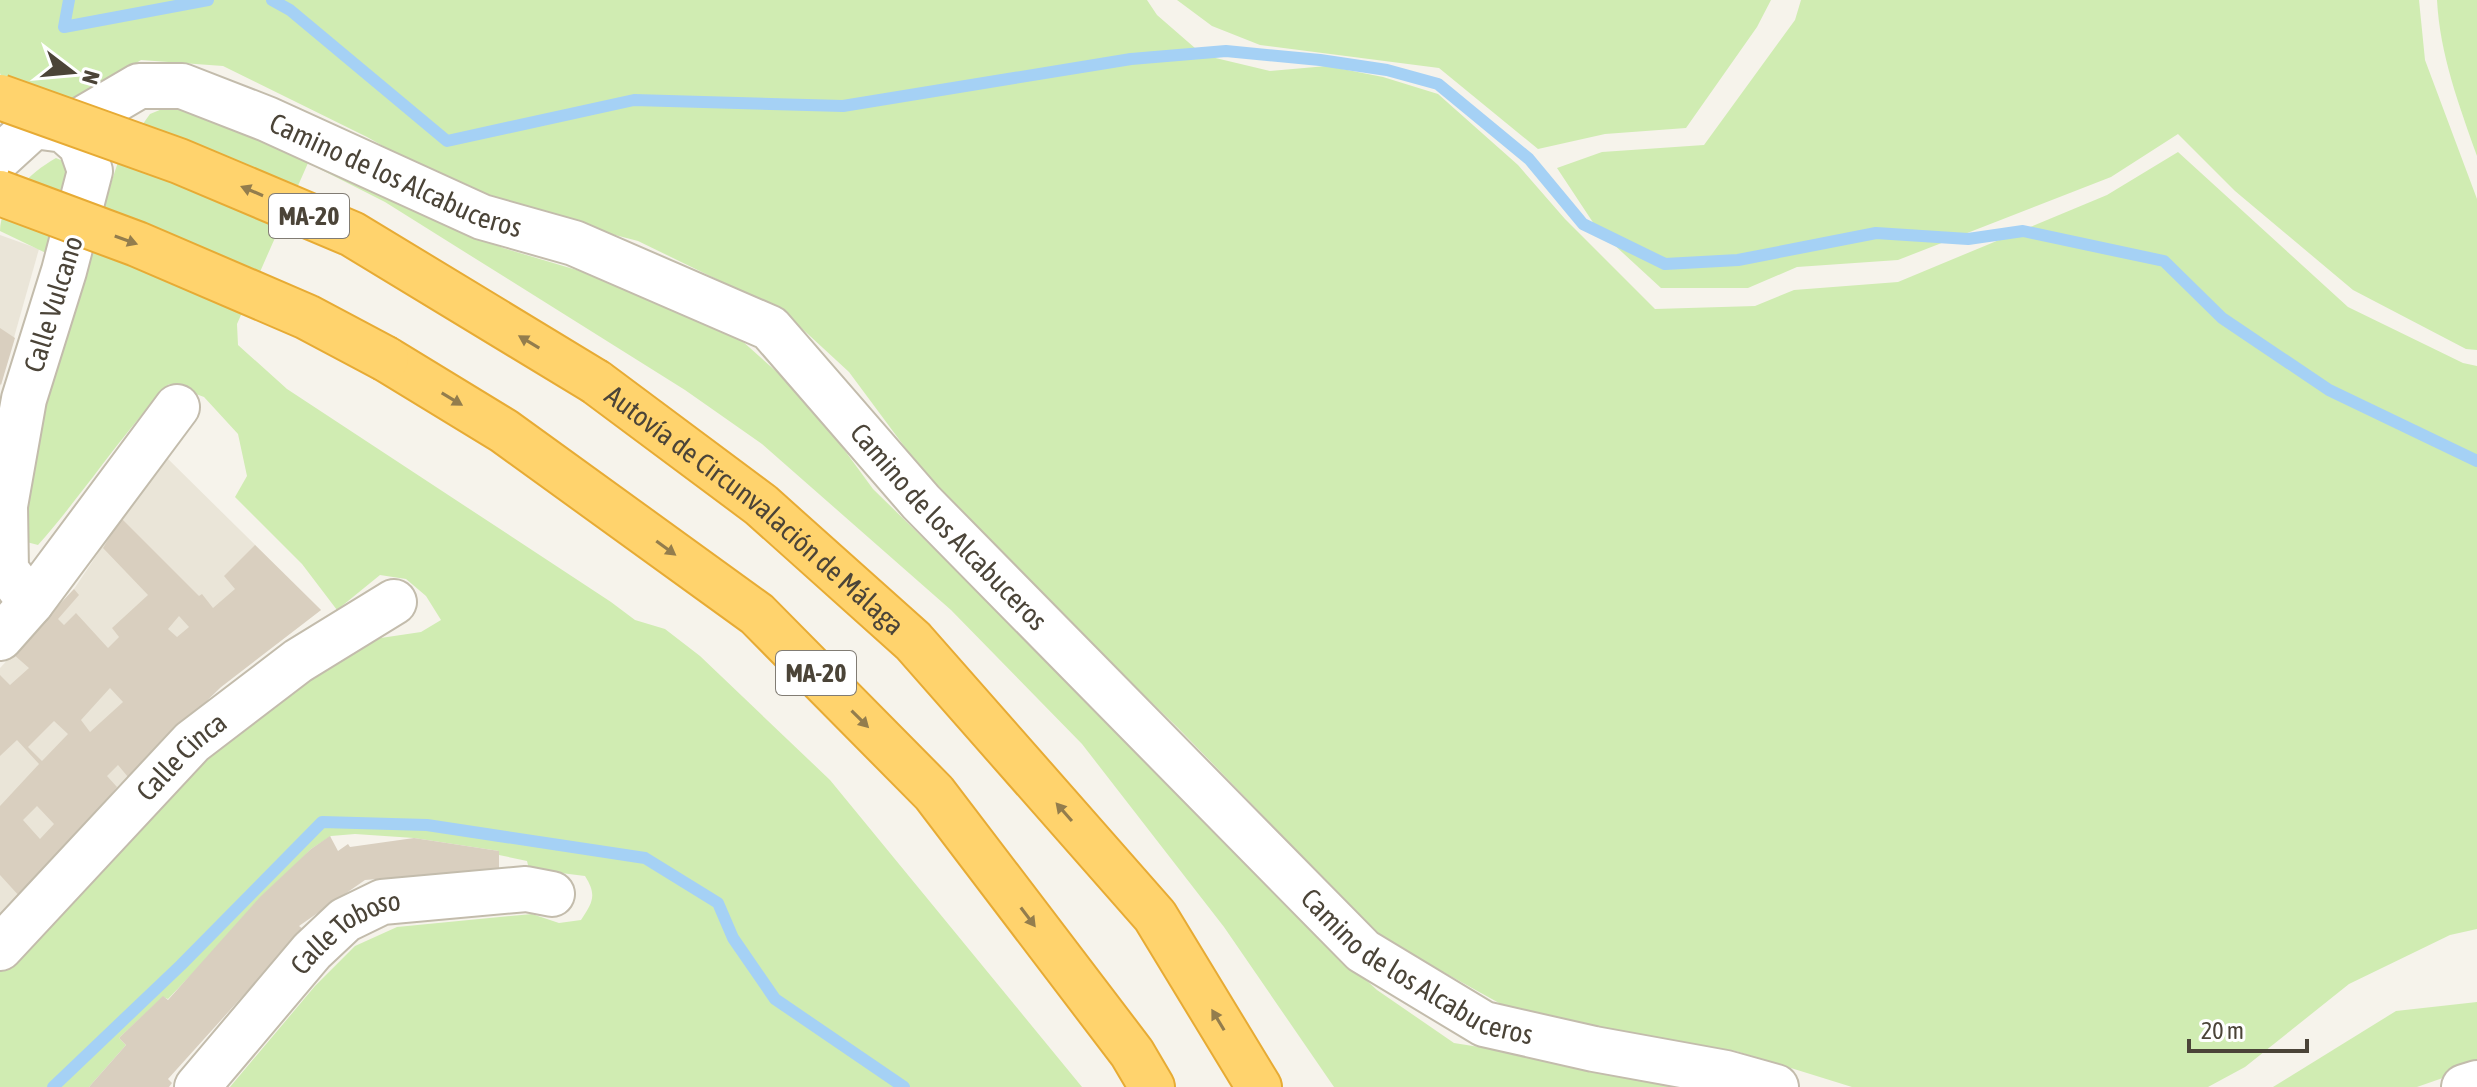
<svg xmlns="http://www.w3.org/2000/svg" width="2477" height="1087" font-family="'Asap Condensed',sans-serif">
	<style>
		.residential { fill: #eae5d8 }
		.green { fill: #d0ecb2 }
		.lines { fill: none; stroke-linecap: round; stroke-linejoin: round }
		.stream { stroke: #a5d1f5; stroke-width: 12 }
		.building { fill: #d9cfbf; fill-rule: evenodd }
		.street-casing { stroke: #c3bcac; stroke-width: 48 }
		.highway-casing { stroke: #e7ab34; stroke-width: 48 }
		.street { stroke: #fff; stroke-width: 44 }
		.highway { stroke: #ffd36d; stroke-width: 44 }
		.highway-bridge-casing { stroke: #e7ab34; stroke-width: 48; stroke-linecap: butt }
		.highway-bridge { stroke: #ffd36d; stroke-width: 44 }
		.oneway { fill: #937d4d }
		.labels { text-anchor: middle; stroke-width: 6; stroke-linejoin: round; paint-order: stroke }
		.shield { fill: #fff; stroke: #817c74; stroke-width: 2 }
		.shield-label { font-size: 26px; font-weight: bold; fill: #4b4438 }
		.street-label { font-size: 28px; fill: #4b4438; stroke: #fff }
	</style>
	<rect width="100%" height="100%" fill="#f6f3eb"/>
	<!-- residential -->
	<g class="residential">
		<polygon points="0,235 39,249 0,387"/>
		<polygon points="164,455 321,610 221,687 117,787 21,898 0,916 0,668 74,589"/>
	</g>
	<!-- green -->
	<g class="green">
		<polygon points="0,0 1147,0 1157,15 1203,55 1270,71 1327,66 1383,77 1438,94 1518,165 1565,219 1655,309 1755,306 1794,290 1898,282 2107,195 2178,152 2348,307 2463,363 2477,366 2477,929 2450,935 2349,984 2245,1067 2208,1087 1852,1087 1736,1051 1517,1013 1382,938 1178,728 944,500 849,372 784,312 638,241 477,199 367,137 223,66 141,60 74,102 16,119 0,73"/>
		<polygon points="1177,0 1771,0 1757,27 1686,128 1605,134 1538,149 1439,68 1260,45 1212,26"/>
		<polygon points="1801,0 2419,0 2425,60 2477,199 2477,350 2466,349 2353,290 2235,191 2178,134 2111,177 1898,260 1797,267 1748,288 1661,288 1598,230 1557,168 1602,152 1704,145 1795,20"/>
		<path d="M2437 0H2477V156C2459 105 2440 55 2437 0Z"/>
		<path d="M184 100 503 248 627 285 721 322 807 399 873 489 1158 768 1296 916 1377 990 1454 1043 1660 1076 1710 1087H1334L1224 927 1082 744 951 610 762 444 685 390 385 202 308 163 237 324 238 345 287 389 611 602 635 620 665 629 700 656 830 780 1082 1087H230L315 986 355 946 397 927 532 914 559 923 581 920C593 902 597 895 585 876L529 869 527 861 499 855V851L414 838 355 834 331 836 311 849 168 999 163 997 119 1038 126 1045 89 1087H0V964L175 779 250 714 374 639 421 632 441 620 426 596 406 579 380 575 337 610 302 564 235 497 247 476 238 434 204 397 169 384C121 435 84 493 38 545L19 540 37 407 120 156 150 114Z"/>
		<path d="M56 158 70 164 48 254 0 231C0 201 31 172 56 158Z"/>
		<polygon points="2477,1002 2477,1066 2417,1087 2273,1087 2396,1011"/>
	</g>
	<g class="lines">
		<!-- stream -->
		<g class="stream">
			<polyline points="69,0 64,27 208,0"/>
			<polyline points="272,0 290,10 447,141 634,100 843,106 1131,59 1226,51 1320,60 1387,70 1438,84 1529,159 1583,224 1665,264 1738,260 1876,233 1968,239 2023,231 2164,261 2222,318 2329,390 2477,461"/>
			<polyline points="53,1087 181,965 322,822 427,825 645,858 718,903 733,938 775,999 904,1087"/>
		</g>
	</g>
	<!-- building -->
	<g class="building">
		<polygon points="0,328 15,338 1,385 0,384"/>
		<path d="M121 518 199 596 202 594 213 608 235 589 224 576 255 545 321 610 221 687 128 777 118 765 107 776 117 787 81 831 21 898 0 875V806L39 764 17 740 0 756V675L10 685 29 668 13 654 74 589 79 595 58 619 64 625 76 613 108 648 119 637 112 628 148 595 103 548ZM179 616 189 627 177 637 168 629ZM110 688 123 702 90 732 81 720ZM54 721 68 734 42 761 28 747ZM37 806 54 824 40 839 23 820Z"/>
		<polygon points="330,836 338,851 348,844 350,847 414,838 499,851 499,869 365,880 299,926 303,929 168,1079 172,1083 169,1087 89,1087 126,1045 119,1038 163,996 168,1000 260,897 311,849"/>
	</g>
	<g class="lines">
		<!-- street casing -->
		<g class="street-casing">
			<g id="street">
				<path id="s1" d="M64 130 139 86H182L267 119 482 217 574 243 770 328 921 502 1363 951 1484 1024 1594 1049 1726 1073 1776 1087"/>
				<polyline points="0,157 34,126 64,130 81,145 90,171 64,271 24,399 5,506 6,570 31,603"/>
				<polyline points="0,638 31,603 177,407"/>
				<path id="s2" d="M0 948 192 742 298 661 394 602"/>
				<path id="s3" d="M197 1087 312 951 345 920 382 902 526 889 552 894"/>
				<polyline points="2464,1087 2477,1083"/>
			</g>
		</g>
		<!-- highway casing -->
		<g class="highway-casing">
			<g id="highway">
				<polyline points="386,359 504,431 757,614 934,793 1132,1053 1152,1087"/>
				<path id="s4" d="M596 382 761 505 913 641 1155 916 1259 1087"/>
			</g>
		</g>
		<!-- street -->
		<use href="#street" class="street"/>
		<!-- highway -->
		<use href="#highway" class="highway"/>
		<!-- highway-bridge casing -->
		<g class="highway-bridge-casing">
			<g id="highway-bridge">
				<polyline points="0,97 179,161 352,234 596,382"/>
				<polyline points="0,193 137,244 307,317 386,359"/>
			</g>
		</g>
		<!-- highway-bridge -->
		<use href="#highway-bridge" class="highway-bridge"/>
	</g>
	<!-- one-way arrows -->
	<defs><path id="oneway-solid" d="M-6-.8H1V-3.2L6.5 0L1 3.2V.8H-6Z" transform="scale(2)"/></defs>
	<g class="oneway">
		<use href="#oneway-solid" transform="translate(252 191) rotate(-157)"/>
		<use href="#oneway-solid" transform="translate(126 240) rotate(20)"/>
		<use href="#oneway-solid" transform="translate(529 342) rotate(-149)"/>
		<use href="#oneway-solid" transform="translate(452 399) rotate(31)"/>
		<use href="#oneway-solid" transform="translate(666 548) rotate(36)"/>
		<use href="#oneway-solid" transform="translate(860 719) rotate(45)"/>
		<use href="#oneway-solid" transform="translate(1064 812) rotate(-131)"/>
		<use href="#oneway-solid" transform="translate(1028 917) rotate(53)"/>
		<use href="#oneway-solid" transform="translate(1218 1020) rotate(-121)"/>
	</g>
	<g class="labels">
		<!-- shield labels -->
		<g class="shield">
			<rect x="269" y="194" width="80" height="44" rx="6"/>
			<rect x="776" y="651" width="80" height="44" rx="6"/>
		</g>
		<g class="shield-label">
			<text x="309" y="225">MA-20</text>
			<text x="816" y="682">MA-20</text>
		</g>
		<!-- street labels -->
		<g class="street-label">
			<text dy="10" stroke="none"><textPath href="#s1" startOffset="362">Camino de los Alcabuceros</textPath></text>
			<text transform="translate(53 304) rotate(-73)" y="10">Calle Vulcano</text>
			<text dy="10" stroke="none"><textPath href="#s4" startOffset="204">Autovía de Circunvalación de Málaga</textPath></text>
			<text dy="10" stroke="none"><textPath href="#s1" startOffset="1034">Camino de los Alcabuceros</textPath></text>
			<text dy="10" stroke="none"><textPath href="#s2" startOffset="264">Calle Cinca</textPath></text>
			<text dy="10" stroke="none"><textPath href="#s3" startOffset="218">Calle Toboso</textPath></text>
			<text dy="10" stroke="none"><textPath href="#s1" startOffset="1682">Camino de los Alcabuceros</textPath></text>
		</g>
	</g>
	<!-- north arrow -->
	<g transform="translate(72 72) rotate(106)" stroke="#ffffff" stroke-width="6" paint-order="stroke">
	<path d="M0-6L14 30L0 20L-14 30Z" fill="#4b4438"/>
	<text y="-12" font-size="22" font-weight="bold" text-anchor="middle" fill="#4b4438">N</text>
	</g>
	<!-- scale -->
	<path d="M2189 1039v12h118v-12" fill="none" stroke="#4b4438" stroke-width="4"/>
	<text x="2201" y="1039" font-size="24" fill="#4b4438" stroke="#ffffff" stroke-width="6" paint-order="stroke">20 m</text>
</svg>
